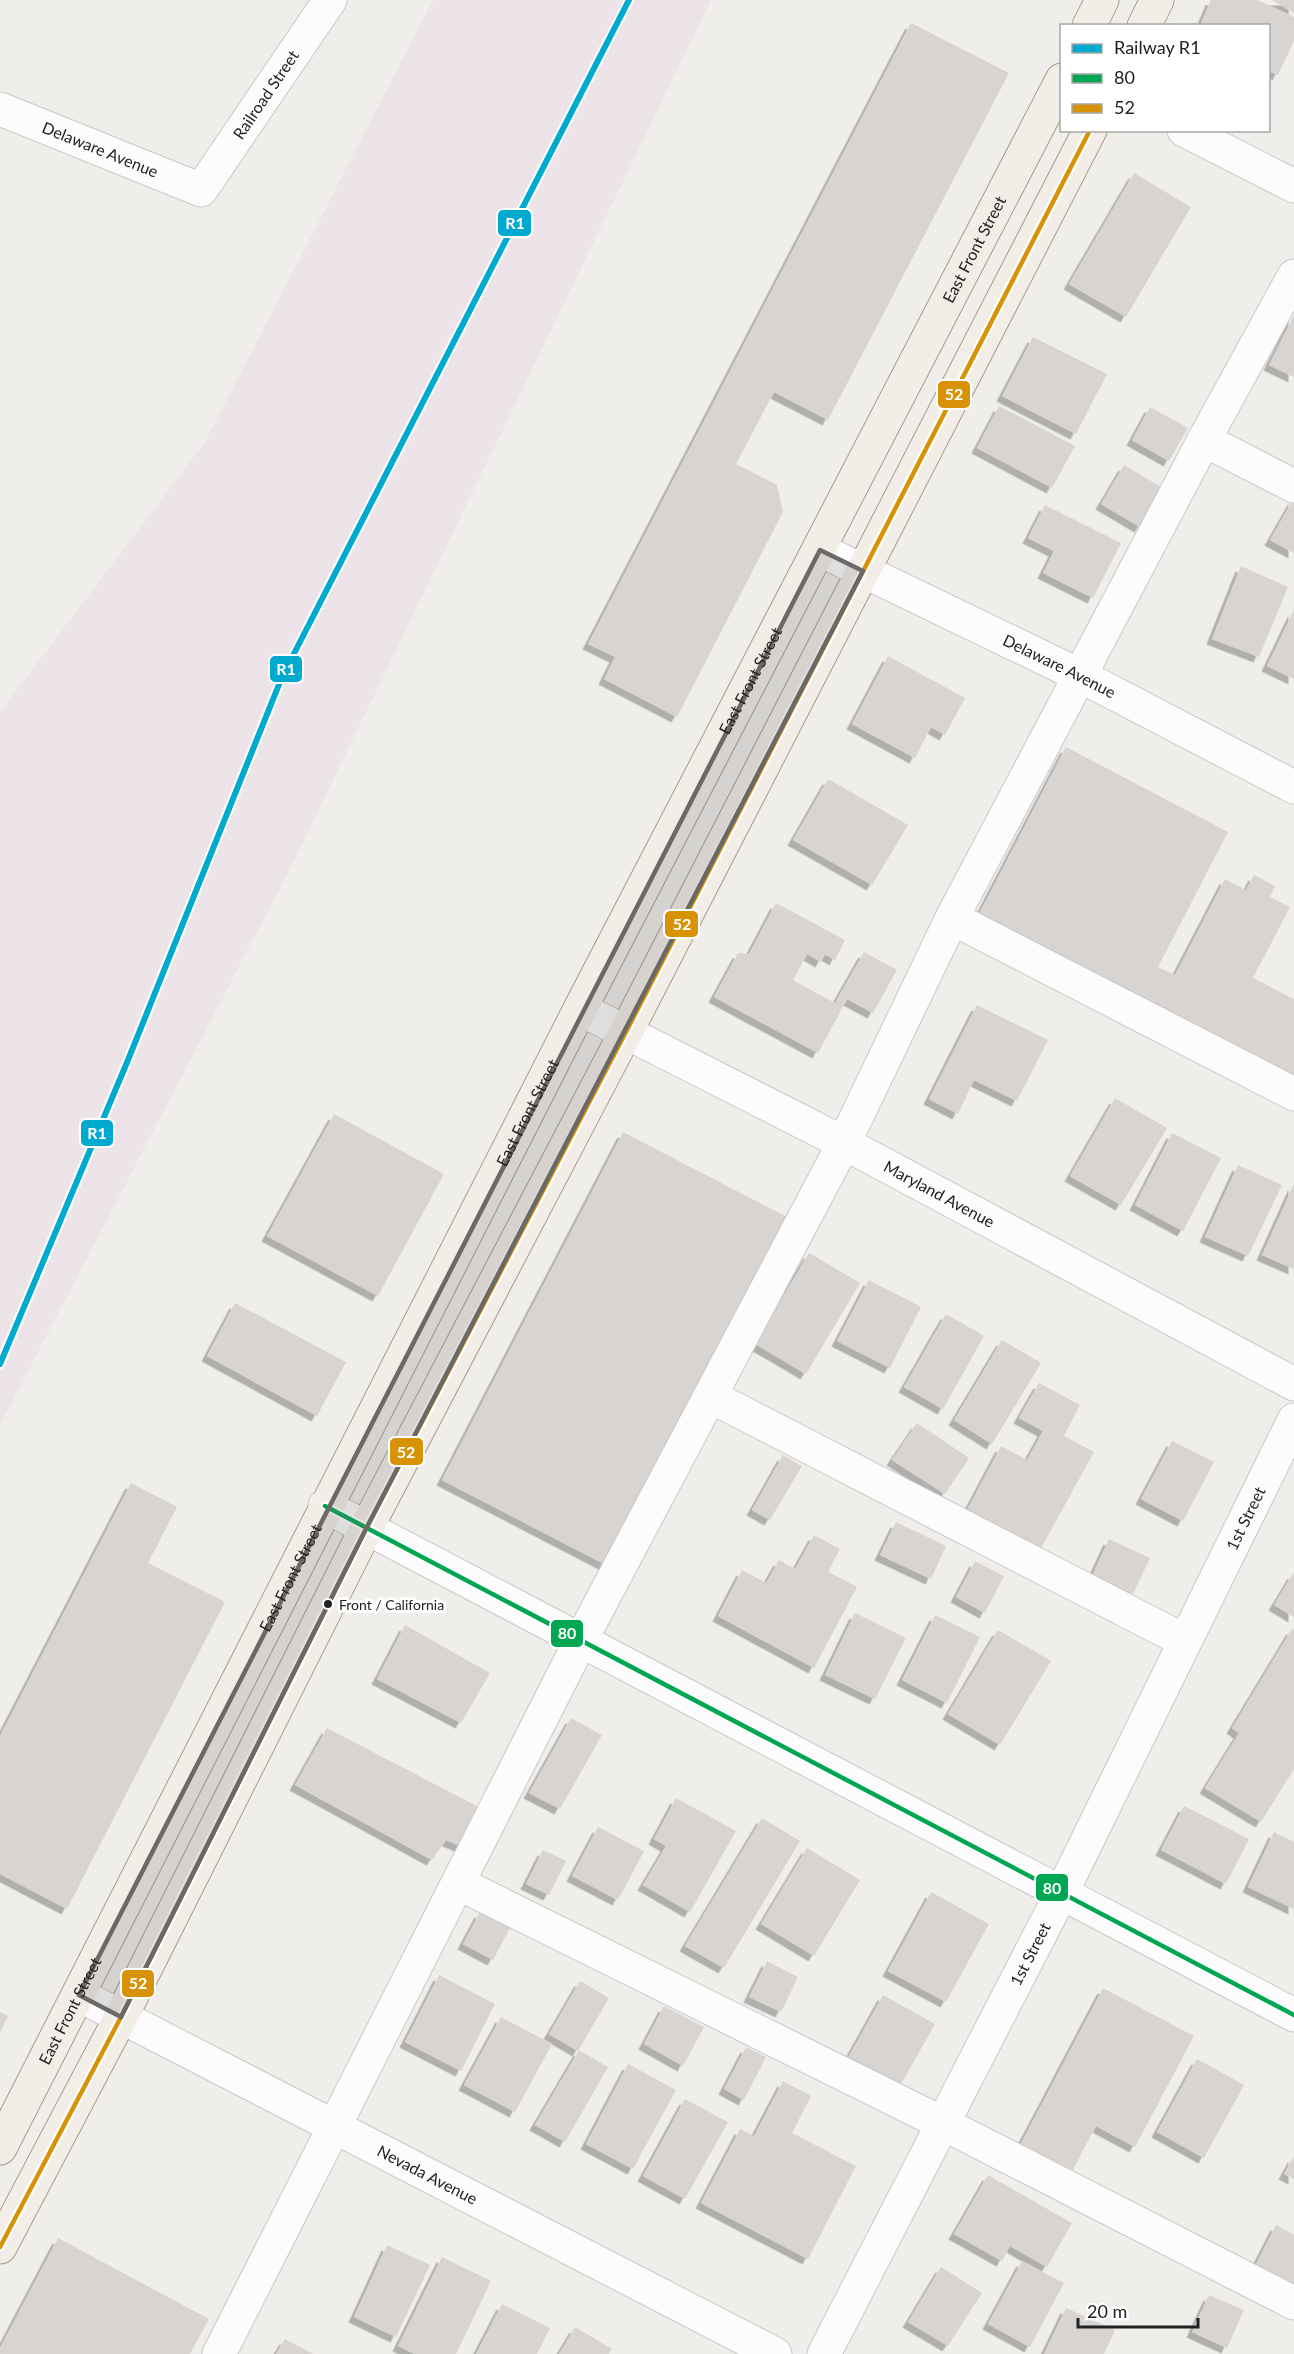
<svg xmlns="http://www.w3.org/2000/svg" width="1294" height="2354" font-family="Lato,sans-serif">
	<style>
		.industrial { fill: #ede4e9 }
		.building { fill: #d7d4d2; filter: url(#shadow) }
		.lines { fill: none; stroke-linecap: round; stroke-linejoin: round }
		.minor-casing { stroke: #c9c8c7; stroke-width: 35 }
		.major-casing { stroke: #a79c86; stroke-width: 35 }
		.minor { stroke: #fdfcfc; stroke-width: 33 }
		.major { stroke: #f3ede7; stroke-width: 33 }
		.bus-1-casing { stroke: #fff; stroke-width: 9 }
		.bus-2-casing { stroke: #fff; stroke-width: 9 }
		.bus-1 { stroke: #00a651; stroke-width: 4.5 }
		.bus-2 { stroke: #d79205; stroke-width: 4.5 }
		.rail-1-casing { stroke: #fff; stroke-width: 10 }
		.rail-1 { stroke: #00a9ce; stroke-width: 6 }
		.marked { fill: #6a6968; fill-opacity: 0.2; stroke: #6a6968; stroke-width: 4.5; stroke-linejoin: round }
		.bus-dot { fill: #222; stroke: #fff; stroke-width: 2 }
		.labels { text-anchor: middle; stroke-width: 6; stroke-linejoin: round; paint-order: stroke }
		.bus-label { font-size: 14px; fill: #222; stroke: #fff; text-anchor: start }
		.street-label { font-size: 16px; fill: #222; stroke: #fff }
		.line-badge { stroke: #fff; stroke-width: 2 }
		.badge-label { font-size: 16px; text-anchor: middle; font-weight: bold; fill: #fff }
	</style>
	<defs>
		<filter id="shadow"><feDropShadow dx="-5.5" dy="5.5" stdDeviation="0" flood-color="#0004"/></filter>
	</defs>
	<rect width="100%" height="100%" fill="#f0eeeb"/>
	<!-- industrial -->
	<polygon class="industrial" points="433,0 711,0 291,867 0,1425 0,712 205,442"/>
	<!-- building -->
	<g class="building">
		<polygon points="1211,0 1257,0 1294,17 1294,41 1278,75 1268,71 1268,26 1200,26"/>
		<polygon points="1272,0 1294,0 1294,13"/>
		<polygon points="911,23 1009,73 828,420 774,392 736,464 777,485 783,512 677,717 604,679 615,657 588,644"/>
		<polygon points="1134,173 1191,207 1126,317 1069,284"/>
		<polygon points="1294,315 1294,377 1269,365"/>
		<polygon points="1033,337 1107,374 1076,434 1002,396"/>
		<polygon points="999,406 1075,446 1052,488 977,448"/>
		<polygon points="1150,407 1188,428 1169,461 1132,440"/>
		<polygon points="1124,465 1163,488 1140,527 1101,504"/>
		<polygon points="1294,498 1294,553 1270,540"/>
		<polygon points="1045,505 1121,543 1093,598 1043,573 1054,551 1028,538"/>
		<polygon points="1241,566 1288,587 1259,657 1212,639"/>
		<polygon points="1294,610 1294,679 1267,666"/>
		<polygon points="888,656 965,698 945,735 931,727 915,758 852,724"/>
		<polygon points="1066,747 1228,832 1158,967 1175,975 1225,879 1246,890 1254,875 1275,886 1270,897 1290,907 1253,978 1294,999 1294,1078 979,914"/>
		<polygon points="828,779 908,825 872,885 793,840"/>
		<polygon points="776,903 845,940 835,960 825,954 821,962 807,954 793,980 835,1003 864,952 897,970 873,1013 847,999 818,1053 714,997 738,953 749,954"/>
		<polygon points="977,1005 1048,1040 1017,1101 974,1080 958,1114 929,1099"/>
		<polygon points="1115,1098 1167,1128 1121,1205 1070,1176"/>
		<polygon points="334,1114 444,1174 378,1296 267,1236"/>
		<polygon points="623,1132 787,1217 606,1565 442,1480"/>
		<polygon points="1172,1133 1221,1158 1183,1231 1135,1205"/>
		<polygon points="1238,1165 1282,1185 1248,1256 1205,1237"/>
		<polygon points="1294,1184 1294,1269 1262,1255"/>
		<polygon points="809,1253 860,1283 806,1374 755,1344"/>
		<polygon points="869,1280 921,1307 890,1368 837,1341"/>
		<polygon points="235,1303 346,1362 317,1416 207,1356"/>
		<polygon points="946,1314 984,1336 943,1409 904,1387"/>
		<polygon points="1002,1340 1041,1363 992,1444 954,1420"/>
		<polygon points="1039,1383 1080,1405 1064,1436 1094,1452 1039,1552 966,1512 1001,1446 1027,1460 1043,1431 1019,1418"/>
		<polygon points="917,1423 969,1458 945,1494 892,1460"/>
		<polygon points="1172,1441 1214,1462 1183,1521 1141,1499"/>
		<polygon points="783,1455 802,1466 770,1520 752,1510"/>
		<polygon points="131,1483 177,1507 148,1563 225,1602 67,1909 0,1874 0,1736"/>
		<polygon points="896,1522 946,1546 931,1579 880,1555"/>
		<polygon points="814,1535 840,1549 828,1572 857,1587 814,1668 718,1616 742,1570 766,1583 779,1560 795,1569"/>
		<polygon points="1109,1539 1150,1558 1133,1594 1092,1576"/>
		<polygon points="975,1561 1004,1576 985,1613 956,1597"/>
		<polygon points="1294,1572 1294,1617 1274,1605"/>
		<polygon points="855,1613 906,1638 875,1699 825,1675"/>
		<polygon points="935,1615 980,1637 947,1703 902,1680"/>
		<polygon points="405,1625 490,1673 461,1723 377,1679"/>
		<polygon points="1292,1629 1294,1630 1294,1769 1261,1822 1205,1788 1239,1733 1232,1728"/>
		<polygon points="998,1630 1051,1661 1000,1745 948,1714"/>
		<polygon points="571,1718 602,1735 560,1809 529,1793"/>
		<polygon points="327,1728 490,1813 472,1851 446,1840 432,1860 295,1785"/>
		<polygon points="676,1798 736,1831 690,1912 643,1885 666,1846 654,1839"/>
		<polygon points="1184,1806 1249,1839 1226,1884 1161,1850"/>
		<polygon points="762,1818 800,1841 724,1968 685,1946"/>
		<polygon points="598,1827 644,1851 618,1900 572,1876"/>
		<polygon points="1274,1832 1294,1842 1294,1909 1248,1887"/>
		<polygon points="807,1848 860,1880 814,1956 761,1924"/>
		<polygon points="543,1850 566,1861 549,1895 526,1884"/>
		<polygon points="931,1892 989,1924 946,2002 888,1971"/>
		<polygon points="480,1912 510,1928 493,1960 463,1944"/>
		<polygon points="767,1961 798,1977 781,2012 749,1997"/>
		<polygon points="439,1975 495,2004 461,2071 405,2042"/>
		<polygon points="580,1981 609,1998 578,2051 549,2034"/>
		<polygon points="1103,1988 1194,2036 1135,2147 1096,2126 1068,2179 1017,2151"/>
		<polygon points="883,1995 935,2024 900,2086 848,2058"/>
		<polygon points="664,2006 704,2027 683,2066 644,2044"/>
		<polygon points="0,2012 8,2016 0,2033"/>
		<polygon points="501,2017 552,2044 515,2112 464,2085"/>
		<polygon points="746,2047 766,2057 744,2100 724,2089"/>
		<polygon points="579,2050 608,2067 565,2142 535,2125"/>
		<polygon points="1197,2059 1244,2085 1204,2158 1157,2132"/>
		<polygon points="628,2064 676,2090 633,2169 586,2144"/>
		<polygon points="783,2081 811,2096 792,2133 856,2166 808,2259 701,2203 740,2129 754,2136"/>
		<polygon points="685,2099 728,2122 685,2199 643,2176"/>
		<polygon points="1294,2156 1294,2179 1284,2174"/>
		<polygon points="988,2175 1072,2223 1047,2267 1010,2246 1002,2261 954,2234"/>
		<polygon points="1276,2225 1294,2235 1294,2286 1255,2266"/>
		<polygon points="58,2238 209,2319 190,2354 0,2354 0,2348"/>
		<polygon points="387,2245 430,2265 396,2337 354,2317"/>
		<polygon points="442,2257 491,2281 456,2354 415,2354 398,2346"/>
		<polygon points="1022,2261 1064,2283 1030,2347 988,2324"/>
		<polygon points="941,2267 982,2293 948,2346 908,2322"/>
		<polygon points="1209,2295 1244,2310 1227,2348 1192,2332"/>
		<polygon points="502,2304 550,2328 537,2354 476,2354"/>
		<polygon points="1066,2308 1115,2330 1104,2354 1044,2354"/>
		<polygon points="575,2327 612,2349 609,2354 559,2354"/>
		<polygon points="285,2339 313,2354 276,2354"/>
	</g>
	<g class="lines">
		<!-- minor casing -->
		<g class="minor-casing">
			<g id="minor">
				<path id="s1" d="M0 109 201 190 330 0"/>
				<polyline points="1184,130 1294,186"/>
				<polyline points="1204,440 1294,486"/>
				<path id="s2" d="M820 550 1079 675 1294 787"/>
				<polyline points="952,918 1294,1094"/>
				<path id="s3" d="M580 1009 844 1143 1294 1384"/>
				<polyline points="710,1396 1185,1641"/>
				<polyline points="325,1506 1294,2015"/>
				<polyline points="458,1883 942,2123 1294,2303"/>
				<path id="s4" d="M79 1995 775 2354"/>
				<polyline points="219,2354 581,1640 844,1143 952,918 1204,440 1294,276"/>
				<path id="s5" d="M824 2354 1061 1894 1294 1420"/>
			</g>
		</g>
		<!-- major casing -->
		<g class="major-casing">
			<g id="major">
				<polyline points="1089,26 1102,0"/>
				<polyline points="1144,26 1157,0"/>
				<path id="s6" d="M0 2148 580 1009 1062 80"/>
				<polyline points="0,2247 121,2017 367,1527 626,1032 1090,130"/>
			</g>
		</g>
		<!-- minor -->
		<use href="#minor" class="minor"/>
		<!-- major -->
		<use href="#major" class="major"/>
		<!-- bus-1 casing -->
		<g class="bus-1-casing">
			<polyline id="bus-1" points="325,1506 1294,2015"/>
		</g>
		<!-- bus-2 casing -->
		<g class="bus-2-casing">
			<polyline id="bus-2" points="0,2247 121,2017 367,1527 626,1032 1090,130"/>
		</g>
		<!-- bus-1 -->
		<use href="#bus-1" class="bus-1"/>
		<!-- bus-2 -->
		<use href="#bus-2" class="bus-2"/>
		<!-- rail-1 casing -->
		<g class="rail-1-casing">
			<polyline id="rail-1" points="0,1364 128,1060 282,677 629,0"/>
		</g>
		<!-- rail-1 -->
		<use href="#rail-1" class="rail-1"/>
	</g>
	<!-- marked area -->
	<path class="marked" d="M820 550 863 571 367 1527 121 2017 79 1995Z"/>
	<!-- markers -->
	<circle class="bus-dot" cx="328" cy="1604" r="5"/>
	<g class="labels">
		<!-- bus labels -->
		<g class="bus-label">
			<text x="339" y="1610">Front / California</text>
		</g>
		<!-- street labels -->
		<g class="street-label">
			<text dy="6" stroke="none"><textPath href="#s1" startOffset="332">Railroad Street</textPath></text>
			<text dy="6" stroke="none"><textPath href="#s1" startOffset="108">Delaware Avenue</textPath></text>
			<text dy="6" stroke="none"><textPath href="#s6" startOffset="2134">East Front Street</textPath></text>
			<text dy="6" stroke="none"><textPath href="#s2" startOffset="266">Delaware Avenue</textPath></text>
			<text dy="6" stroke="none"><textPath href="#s6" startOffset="1648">East Front Street</textPath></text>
			<text dy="6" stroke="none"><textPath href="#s6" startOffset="1162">East Front Street</textPath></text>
			<text dy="6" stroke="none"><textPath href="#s3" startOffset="404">Maryland Avenue</textPath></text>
			<text dy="6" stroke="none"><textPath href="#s5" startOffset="936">1st Street</textPath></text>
			<text dy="6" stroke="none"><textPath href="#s6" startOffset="640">East Front Street</textPath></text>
			<text dy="6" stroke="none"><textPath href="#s5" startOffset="450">1st Street</textPath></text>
			<text dy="6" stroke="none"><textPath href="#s6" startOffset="154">East Front Street</textPath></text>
			<text dy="6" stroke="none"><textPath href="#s4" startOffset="392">Nevada Avenue</textPath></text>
		</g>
	</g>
	<g class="line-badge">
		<rect x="497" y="209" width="35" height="28" rx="6" fill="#00a9ce"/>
		<rect x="937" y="380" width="34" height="29" rx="6" fill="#d79205"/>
		<rect x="269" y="655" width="34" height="28" rx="6" fill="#00a9ce"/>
		<rect x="664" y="910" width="35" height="28" rx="6" fill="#d79205"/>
		<rect x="80" y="1119" width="34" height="28" rx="6" fill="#00a9ce"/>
		<rect x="389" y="1437" width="35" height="29" rx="6" fill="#d79205"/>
		<rect x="550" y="1619" width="34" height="29" rx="6" fill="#00a651"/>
		<rect x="1035" y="1873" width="34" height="29" rx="6" fill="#00a651"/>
		<rect x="121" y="1969" width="34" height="29" rx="6" fill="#d79205"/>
	</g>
	<g class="badge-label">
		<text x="515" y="229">R1</text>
		<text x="954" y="400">52</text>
		<text x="286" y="675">R1</text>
		<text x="682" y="930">52</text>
		<text x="97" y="1139">R1</text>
		<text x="406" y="1458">52</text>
		<text x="567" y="1639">80</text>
		<text x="1052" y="1894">80</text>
		<text x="138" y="1989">52</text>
	</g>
	<!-- legend -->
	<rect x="1060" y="24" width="210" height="108" fill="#ffffff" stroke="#a7a7a7" stroke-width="1.5"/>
	<rect x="1072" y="44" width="30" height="9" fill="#00a9ce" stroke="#a7a7a7" stroke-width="1.5"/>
	<text x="1114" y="54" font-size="18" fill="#222222">Railway R1</text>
	<rect x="1072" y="74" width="30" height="9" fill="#00a651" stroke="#a7a7a7" stroke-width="1.5"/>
	<text x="1114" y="84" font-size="18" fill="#222222">80</text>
	<rect x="1072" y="104" width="30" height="9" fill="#d79205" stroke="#a7a7a7" stroke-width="1.5"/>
	<text x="1114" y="114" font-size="18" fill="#222222">52</text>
	<!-- scale -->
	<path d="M1078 2318v9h120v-9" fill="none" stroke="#222222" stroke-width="3"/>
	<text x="1087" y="2318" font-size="18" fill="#222222" stroke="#ffffff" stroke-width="4.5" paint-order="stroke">20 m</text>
</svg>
